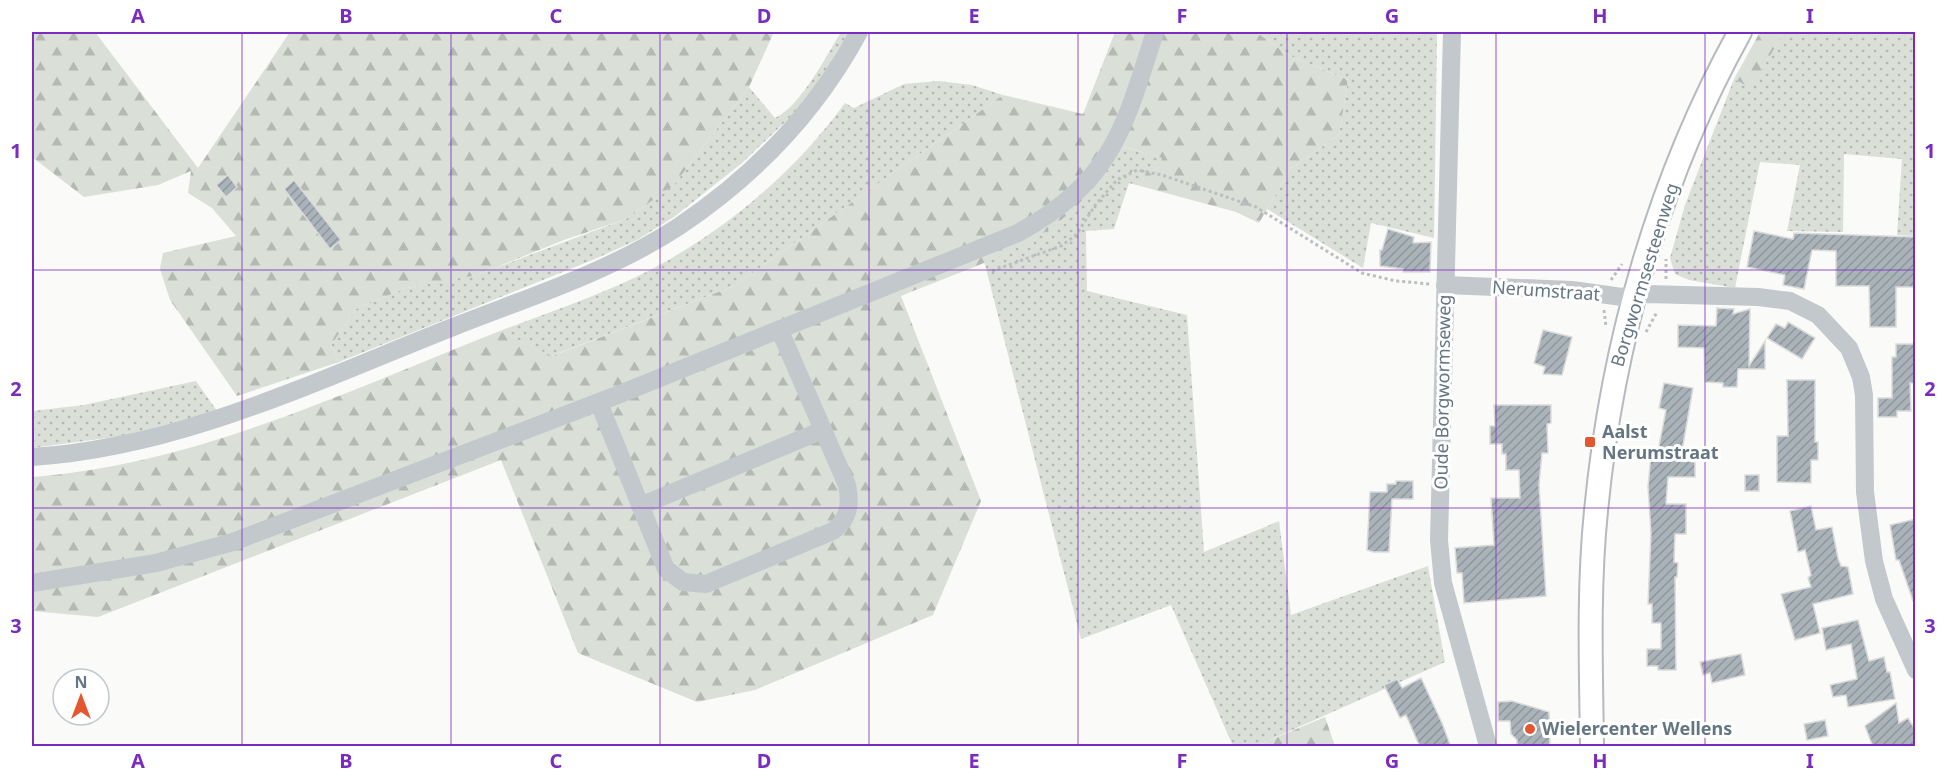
<svg xmlns="http://www.w3.org/2000/svg" width="1947" height="778" font-family="'Noto Sans',sans-serif">
	<style>
		.grass { fill: url(#grass-dots) }
		.forest { fill: url(#forest-firs) }
		.building { fill: url(#building-hatch); stroke: #dcdcda; stroke-width: 1.5 }
		.lines { fill: none; stroke-linecap: round; stroke-linejoin: round }
		.major-casing { stroke: #b5babe; stroke-width: 26 }
		.path { stroke: #bbbfc2; stroke-width: 3; stroke-dasharray: 3 3; stroke-linecap: butt }
		.minor { stroke: #c3c8cc; stroke-width: 18 }
		.major { stroke: #fff; stroke-width: 22 }
		.grid { fill: none; stroke: #7b2cbf; stroke-width: 1.5; stroke-opacity: 0.55 }
		.poi-dot { fill: #e4572e; stroke: #fff; stroke-width: 2 }
		.labels { text-anchor: middle; stroke-width: 6; stroke-linejoin: round; paint-order: stroke }
		.street-label { font-size: 18px; fill: #657683; stroke: #fff }
		.poi-label { font-size: 18px; font-weight: bold; fill: #657683; stroke: #fff; text-anchor: start }
		.neatline { fill: none; stroke: #7b2cbf; stroke-width: 2 }
		.grid-label { font-size: 20px; text-anchor: middle; font-weight: bold; fill: #7b2cbf }
	</style>
	<defs>
		<pattern id="grass-dots" width="8" height="8" patternUnits="userSpaceOnUse" patternTransform="scale(1.5)"><rect width="8" height="8" fill="#dadfd7"/><path d="M2 2h.1M6 6h.1" fill="none" stroke="#b4b9b4" stroke-width="1.8" stroke-linecap="round"/></pattern>
		<pattern id="forest-firs" width="22" height="20" patternUnits="userSpaceOnUse" patternTransform="scale(1.5)"><rect width="22" height="20" fill="#dadfd7"/><path d="M5 1l3.5 6h-7zM16 11l3.5 6h-7z" fill="#b4b9b4"/></pattern>
		<pattern id="building-hatch" width="6" height="6" patternUnits="userSpaceOnUse" patternTransform="scale(1.5)"><rect width="6" height="6" fill="#aab3b9"/><path d="M-1 1l2-2M0 6l6-6M5 7l2-2" fill="none" stroke="#8e969c"/></pattern>
	</defs>
	<rect width="100%" height="100%" fill="#fafaf8"/>
	<!-- grass -->
	<g class="grass">
		<path d="M841 32H850L807 101 742 163 674 217 637 240 595 259 339 362 331 345 356 309 406 288 479 274 626 219 673 186 749 87 775 118C800 107 827 55 841 32Z"/>
		<polygon points="1256,32 1425,32 1437,34 1434,238 1371,223 1363,268 1267,209 1291,168 1339,135 1348,80 1288,55"/>
		<polygon points="1784,32 1915,32 1915,236 1897,235 1902,159 1844,154 1843,232 1787,231 1800,165 1760,162 1735,288 1689,280 1675,274 1670,258 1685,205 1734,79 1751,87"/>
		<path d="M938 81 972 85 1003 95 734 286 551 356 500 331C545 314 592 298 636 277 717 238 792 176 845 103L854 108 904 84Z"/>
		<path d="M1123 147 1163 158 1159 168 1146 173 1140 186 1129 183 1114 229 1086 231 1087 291 1187 315 1204 552 1279 521 1291 615 1428 566 1445 662 1256 746H1233L1171 605 1081 639 984 261C1048 234 1085 207 1123 147Z"/>
		<polygon points="196,381 217,411 122,436 32,448 32,411 84,405"/>
	</g>
	<!-- forest -->
	<g class="forest">
		<polygon points="32,32 95,32 198,168 290,32 774,32 749,87 673,186 626,219 564,240 477,275 406,288 356,309 331,345 339,362 237,396 170,300 160,269 163,253 236,236 212,208 188,193 191,171 158,185 84,197 32,157"/>
		<path d="M1115 32H1256L1288 55 1348 80 1339 135 1291 168 1259 223 1236 212 1140 186 1146 173 1159 168 1162 158 1124 147C1103 178 1077 211 1045 232 1002 259 949 276 901 296L981 501 933 615 755 690 697 702 578 653 501 460 98 617 32 611V477C196 465 349 390 500 331L552 356 734 286 1003 95 1083 114Z"/>
		<polygon points="1760,32 1784,32 1751,88 1734,79"/>
		<polygon points="1325,717 1335,746 1256,746"/>
	</g>
	<!-- building -->
	<g class="building">
		<polygon points="228,175 237,187 226,197 216,185"/>
		<polygon points="294,180 341,240 330,249 284,189"/>
		<polygon points="1388,229 1414,237 1413,243 1431,242 1430,272 1403,272 1403,269 1380,266 1380,250 1382,250"/>
		<polygon points="1754,231 1793,239 1794,233 1916,237 1916,287 1896,287 1896,327 1870,327 1869,286 1836,286 1836,251 1812,250 1804,289 1783,285 1785,275 1747,267"/>
		<polygon points="1717,308 1734,309 1733,314 1750,309 1749,366 1765,341 1765,369 1738,369 1737,387 1723,387 1723,383 1705,382 1704,348 1678,347 1678,325 1716,326"/>
		<polygon points="1788,322 1815,338 1802,359 1767,338 1776,324 1785,328"/>
		<polygon points="1543,330 1572,337 1562,375 1543,374 1545,367 1534,363"/>
		<polygon points="1896,344 1916,344 1916,383 1910,383 1911,411 1897,411 1897,417 1878,417 1878,398 1892,398 1892,357 1896,357"/>
		<polygon points="1787,380 1815,380 1815,442 1818,442 1818,460 1811,460 1811,483 1777,482 1777,436 1788,436"/>
		<polygon points="1664,383 1693,388 1682,451 1686,451 1686,461 1695,462 1695,477 1668,477 1666,504 1686,504 1686,534 1675,534 1674,562 1678,563 1677,577 1675,577 1676,670 1658,670 1658,666 1647,666 1647,649 1661,649 1661,623 1652,623 1652,604 1648,604 1651,533 1648,487 1651,455 1657,456 1666,410 1659,408"/>
		<polygon points="1494,405 1551,405 1551,423 1547,424 1548,453 1542,453 1539,485 1546,596 1464,603 1462,573 1457,573 1455,548 1494,545 1491,498 1520,498 1519,470 1506,470 1506,454 1502,454 1502,444 1490,444 1490,426 1495,426"/>
		<rect x="1745" y="475" width="14" height="16"/>
		<polygon points="1396,481 1413,481 1413,499 1392,499 1389,552 1373,552 1367,550 1370,492 1387,492 1387,484 1396,484"/>
		<polygon points="1811,506 1816,530 1832,527 1838,558 1841,566 1848,567 1853,594 1813,604 1820,633 1795,640 1781,594 1811,587 1808,578 1811,575 1805,550 1798,552 1790,511"/>
		<polygon points="1916,519 1916,601 1913,601 1899,560 1896,560 1890,525"/>
		<polygon points="1858,620 1869,661 1884,657 1887,672 1890,672 1895,699 1848,707 1846,695 1833,697 1830,685 1857,679 1851,644 1826,650 1822,628"/>
		<polygon points="1741,654 1745,675 1712,683 1710,673 1703,675 1700,662"/>
		<polygon points="1421,678 1442,723 1451,747 1420,747 1406,715 1400,718 1384,685 1397,679 1402,688"/>
		<polygon points="1512,701 1549,712 1550,747 1517,747 1517,740 1511,734 1510,721 1498,721 1498,702"/>
		<polygon points="1896,703 1899,723 1908,718 1916,731 1916,747 1873,747 1865,726"/>
		<polygon points="1825,720 1828,736 1807,740 1804,724"/>
	</g>
	<g class="lines">
		<!-- major casing -->
		<g class="major-casing">
			<path id="major" d="M1592 746C1591 668 1588 589 1596 511 1612 344 1659 178 1740 32"/>
		</g>
		<!-- path -->
		<g class="path">
			<polyline points="992,271 1061,246 1076,235 1096,204 1117,180 1137,170 1162,175 1256,207 1362,273 1396,281 1430,284"/>
			<polyline points="1666,279 1666,259"/>
			<polyline points="1611,280 1622,264"/>
			<polyline points="1604,310 1606,327"/>
			<polyline points="1646,332 1657,312"/>
		</g>
		<!-- minor -->
		<g class="minor">
			<polyline points="1452,32 1439,540 1443,583 1488,746"/>
			<polyline points="1445,285 1572,290 1622,297 1647,294 1758,297 1790,301 1818,315 1849,348 1861,377 1864,395 1865,492 1874,561 1884,599 1916,670"/>
			<path d="M599 403 666 569 683 582 706 584 833 531C849 519 851 504 847 485L780 331"/>
			<path d="M32 457C179 448 318 380 453 327 529 297 609 272 678 227 753 177 816 112 859 32"/>
			<polyline points="640,506 823,430"/>
			<path d="M32 583 156 563 233 542 620 394 1018 233C1113 181 1124 128 1155 32"/>
		</g>
		<!-- major -->
		<use href="#major" class="major"/>
	</g>
	<!-- grid -->
	<path class="grid" d="M242 32V746M451 32V746M660 32V746M869 32V746M1078 32V746M1287 32V746M1496 32V746M1705 32V746M32 270H1916M32 508H1916"/>
	<!-- markers -->
	<g class="poi-dot">
		<rect x="1584" y="436" width="12" height="12" rx="3"/>
		<circle cx="1530" cy="729" r="6"/>
	</g>
	<g class="labels">
		<!-- street labels -->
		<g class="street-label">
			<text transform="translate(1645 275) rotate(-73)" y="6">Borgwormsesteenweg</text>
			<text transform="translate(1546 291) rotate(4)" y="6">Nerumstraat</text>
			<text transform="translate(1443 392) rotate(-89)" y="6">Oude Borgwormseweg</text>
		</g>
		<!-- poi labels -->
		<g class="poi-label">
			<text x="1602" y="438">Aalst<tspan x="1602" dy="21">Nerumstraat</tspan></text>
			<text x="1542" y="735">Wielercenter Wellens</text>
		</g>
	</g>
	<!-- border -->
	<rect width="1947" height="778" fill="none" stroke="#ffffff" stroke-width="66"/>
	<!-- north arrow -->
	<g transform="translate(81 697)"><circle r="28" fill="#ffffff" stroke="#c1c8cd" stroke-width="1.5"/>
	<path d="M0-4.5L10 22L0 15L-10 22Z" fill="#e4572e"/>
	<text y="-9" font-size="16" font-weight="bold" text-anchor="middle" fill="#657683">N</text>
	</g>
	<rect x="33" y="33" width="1881" height="712" class="neatline"/>
	<g class="grid-label">
		<text x="138" y="23">A</text>
		<text x="346" y="23">B</text>
		<text x="556" y="23">C</text>
		<text x="764" y="23">D</text>
		<text x="974" y="23">E</text>
		<text x="1182" y="23">F</text>
		<text x="1392" y="23">G</text>
		<text x="1600" y="23">H</text>
		<text x="1810" y="23">I</text>
		<text x="16" y="158">1</text>
		<text x="1930" y="158">1</text>
		<text x="16" y="396">2</text>
		<text x="1930" y="396">2</text>
		<text x="16" y="633">3</text>
		<text x="1930" y="633">3</text>
		<text x="138" y="768">A</text>
		<text x="346" y="768">B</text>
		<text x="556" y="768">C</text>
		<text x="764" y="768">D</text>
		<text x="974" y="768">E</text>
		<text x="1182" y="768">F</text>
		<text x="1392" y="768">G</text>
		<text x="1600" y="768">H</text>
		<text x="1810" y="768">I</text>
	</g>
</svg>
